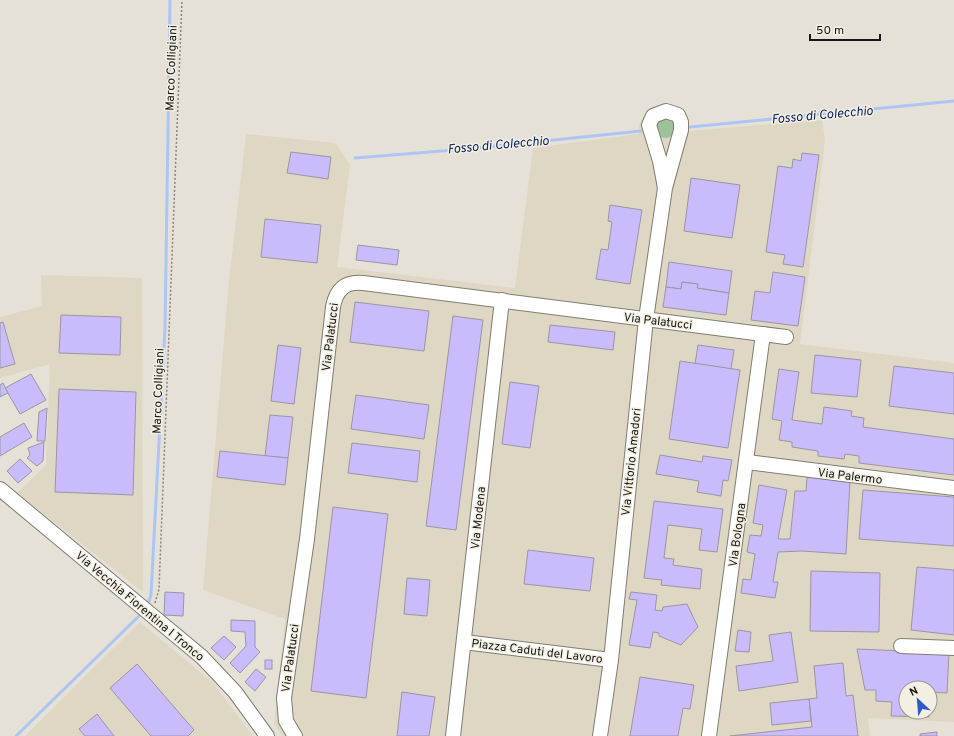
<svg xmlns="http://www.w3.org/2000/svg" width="954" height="736" font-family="Overpass,sans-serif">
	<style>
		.built { fill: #ded7c4; fill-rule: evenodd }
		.green { fill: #9ec09a }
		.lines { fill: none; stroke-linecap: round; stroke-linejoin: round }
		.stream { stroke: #adc5f4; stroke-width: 3 }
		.building { fill: #cabcfc; stroke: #9997a2 }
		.minor-casing { stroke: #807c72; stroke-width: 16 }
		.path { stroke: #88847d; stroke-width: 1.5; stroke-dasharray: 2 2; stroke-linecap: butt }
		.minor { stroke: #fff; stroke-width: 14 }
		.labels { text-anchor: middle; stroke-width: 3; stroke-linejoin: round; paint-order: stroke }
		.street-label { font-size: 12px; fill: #171612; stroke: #f3efe3 }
		.water-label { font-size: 13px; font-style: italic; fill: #092364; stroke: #f3efe3 }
	</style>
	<rect width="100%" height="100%" fill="#e6e1d6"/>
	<!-- built -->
	<g class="built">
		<path d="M664 104 673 105 681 111 686 120 689 131 822 120 825 140 800 344 954 363V722L868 718 870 736H282L274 723 285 619 203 590 229 281 246 134 335 143 350 165 337 267 515 288 533 148 638 134 639 125 647 110 654 106ZM906 688H930V712H906Z"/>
		<polygon points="41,275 142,278 143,592 17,493 46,465 50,364 0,378 0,317 42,306"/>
		<polygon points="140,622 213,683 253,736 25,736"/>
	</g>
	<!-- green -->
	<polygon class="green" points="666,117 672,120 675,126 673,135 667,138 659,137 655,123"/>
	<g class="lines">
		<!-- stream -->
		<g class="stream">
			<polyline points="690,127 954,101"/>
			<polyline points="355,158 467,149 641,131"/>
			<polyline points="148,604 151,595 165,328 170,0"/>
			<polyline points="16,736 139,616"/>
		</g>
	</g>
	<!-- building -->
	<g class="building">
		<polygon points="291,152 331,157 328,179 287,173"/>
		<polygon points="802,153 819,155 803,267 783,264 785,255 766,252 778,166 792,168 793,159 801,161"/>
		<polygon points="691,178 740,185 732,238 684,231"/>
		<polygon points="610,205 642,210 630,284 596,279 601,249 608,250 612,222 608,221"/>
		<polygon points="265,219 321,225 317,263 261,257"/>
		<polygon points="358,245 399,250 397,265 356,260"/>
		<polygon points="669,262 732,271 729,293 697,288 698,284 682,282 681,289 666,287"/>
		<polygon points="773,272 805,277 798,326 751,320 755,291 770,293"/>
		<polygon points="682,282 698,284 697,288 729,293 726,315 663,307 666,287 681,289"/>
		<polygon points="355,302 429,311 424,351 350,342"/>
		<polygon points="61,315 121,317 120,355 59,353"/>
		<polygon points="453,316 483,320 456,530 426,526"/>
		<polygon points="3,322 15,364 0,368 0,323"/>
		<polygon points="550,325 615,332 613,350 548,342"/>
		<polygon points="278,345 301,348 294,404 271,401"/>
		<polygon points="698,345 734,350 731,369 695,364"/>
		<polygon points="815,355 861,360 857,397 811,393"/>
		<polygon points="680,361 740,370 728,448 669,439"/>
		<polygon points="894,366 954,373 954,414 889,406"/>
		<polygon points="779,369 799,372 792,420 822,424 824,407 852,411 851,416 864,418 863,427 954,439 954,475 859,463 859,456 845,454 844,459 818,456 818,451 792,447 792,442 779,440 782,421 772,419"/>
		<polygon points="31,374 46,400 20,414 5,388"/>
		<polygon points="510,382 539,386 530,448 502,444"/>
		<polygon points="3,383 8,393 0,397 0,385"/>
		<polygon points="59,389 136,392 133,495 55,492"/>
		<polygon points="356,395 429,405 424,439 351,429"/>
		<polygon points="47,408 45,441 37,441 39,412"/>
		<polygon points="270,415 293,417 288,458 265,456"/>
		<polygon points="24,423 32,437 0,456 0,437"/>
		<polygon points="44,442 43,461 37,466 27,458 30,455 28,448"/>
		<polygon points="352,443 420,451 417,482 348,473"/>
		<polygon points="220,451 288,458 285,485 217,477"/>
		<polygon points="660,455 702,462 703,456 732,460 728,481 723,480 721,496 697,492 699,481 656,474"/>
		<polygon points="20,459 32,471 18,483 7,471"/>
		<polygon points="807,477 850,481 846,554 802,551 778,552 773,582 778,582 775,598 741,593 743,579 751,580 755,554 747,552 750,535 761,536 763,525 753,523 759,485 787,490 778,539 790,539 795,491 806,491"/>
		<polygon points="863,490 954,497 954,546 859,539"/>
		<polygon points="654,501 723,509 717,552 699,550 702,529 668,525 664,558 674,559 673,565 702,569 700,589 661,585 662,580 644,578"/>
		<polygon points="333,507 388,514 366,698 311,691"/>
		<polygon points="528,550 594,558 590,591 524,584"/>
		<polygon points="917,567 954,570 954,635 911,630"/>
		<polygon points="811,571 880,573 879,632 810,631"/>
		<polygon points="407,578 430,580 427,616 404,614"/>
		<polygon points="165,592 184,593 183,616 164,615"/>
		<polygon points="631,592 657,595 655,610 662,611 663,607 687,604 698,627 681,645 659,636 659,633 653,632 650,648 629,645 637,600 629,599"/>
		<polygon points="231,620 255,621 255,647 260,652 240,673 230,663 246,646 245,632 231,631"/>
		<polygon points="738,630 751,632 749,652 735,651"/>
		<polygon points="791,632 798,682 739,691 736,666 773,661 769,635"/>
		<polygon points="224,636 236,647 224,660 211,648"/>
		<polygon points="857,649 949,653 947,693 930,692 930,688 906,688 906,712 929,712 929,717 891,716 892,702 876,701 876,690 865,690"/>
		<rect x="265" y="660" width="7" height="9"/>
		<polygon points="843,663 846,696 853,695 858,736 730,736 812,727 809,699 817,698 814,666"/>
		<polygon points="137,664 194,730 188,736 151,736 110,688"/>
		<polygon points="256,669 266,677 255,691 245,682"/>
		<polygon points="640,677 694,685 690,709 683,708 678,736 630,736"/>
		<polygon points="402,692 435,697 429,736 397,736"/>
		<polygon points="809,699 811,721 772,725 770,703"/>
		<polygon points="97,714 114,736 85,736 79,729"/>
		<polygon points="937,732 937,736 920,736 920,734"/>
	</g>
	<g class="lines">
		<!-- minor casing -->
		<g class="minor-casing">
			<g id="minor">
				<polyline points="747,462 954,488"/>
				<polyline points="0,489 202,657 235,692 267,736"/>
				<polyline points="464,642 611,660"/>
				<polyline points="901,646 954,648"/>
				<path d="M295 736 286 721 284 698 307 539 333 307C336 290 345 281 363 283L786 337"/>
				<polyline points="453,736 502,300"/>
				<polyline points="600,736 611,660 646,319 665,188 681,130 681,122 678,115 666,111 653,116 649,125 660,161 665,188"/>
				<polyline points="709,736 763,334"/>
			</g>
		</g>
		<!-- path -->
		<polyline class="path" points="155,603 159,589 182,0"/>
		<!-- minor -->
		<use href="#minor" class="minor"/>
	</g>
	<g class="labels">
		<!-- street labels -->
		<g class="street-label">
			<text transform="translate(171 68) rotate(-88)" y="4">Marco Colligiani</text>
			<text transform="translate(658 321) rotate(7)" y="4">Via Palatucci</text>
			<text transform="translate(330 337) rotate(-83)" y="4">Via Palatucci</text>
			<text transform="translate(158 391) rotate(-88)" y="4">Marco Colligiani</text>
			<text transform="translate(631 462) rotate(-84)" y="4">Via Vittorio Amadori</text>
			<text transform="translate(850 476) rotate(7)" y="4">Via Palermo</text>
			<text transform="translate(478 518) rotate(-84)" y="4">Via Modena</text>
			<text transform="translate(737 535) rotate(-82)" y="4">Via Bologna</text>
			<text transform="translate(140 606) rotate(40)" y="4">Via Vecchia Fiorentina I Tronco</text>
			<text transform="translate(537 651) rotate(7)" y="4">Piazza Caduti del Lavoro</text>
			<text transform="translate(290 658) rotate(-82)" y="4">Via Palatucci</text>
		</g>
		<!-- water labels -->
		<g class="water-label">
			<text transform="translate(822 114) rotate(-5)" y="5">Fosso di Colecchio</text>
			<text transform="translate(498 144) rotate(-5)" y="5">Fosso di Colecchio</text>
		</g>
	</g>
	<!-- north arrow -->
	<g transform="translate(918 700) rotate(334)"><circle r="19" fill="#f3efe3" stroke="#9b988f"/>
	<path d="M0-3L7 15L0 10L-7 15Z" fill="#2f59c8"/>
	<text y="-6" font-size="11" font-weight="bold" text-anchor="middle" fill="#171612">N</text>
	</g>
	<!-- scale -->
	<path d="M810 34v6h70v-6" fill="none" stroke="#171612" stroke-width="2"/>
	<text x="816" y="34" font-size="12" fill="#171612" stroke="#f3efe3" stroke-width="3" paint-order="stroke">50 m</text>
</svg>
